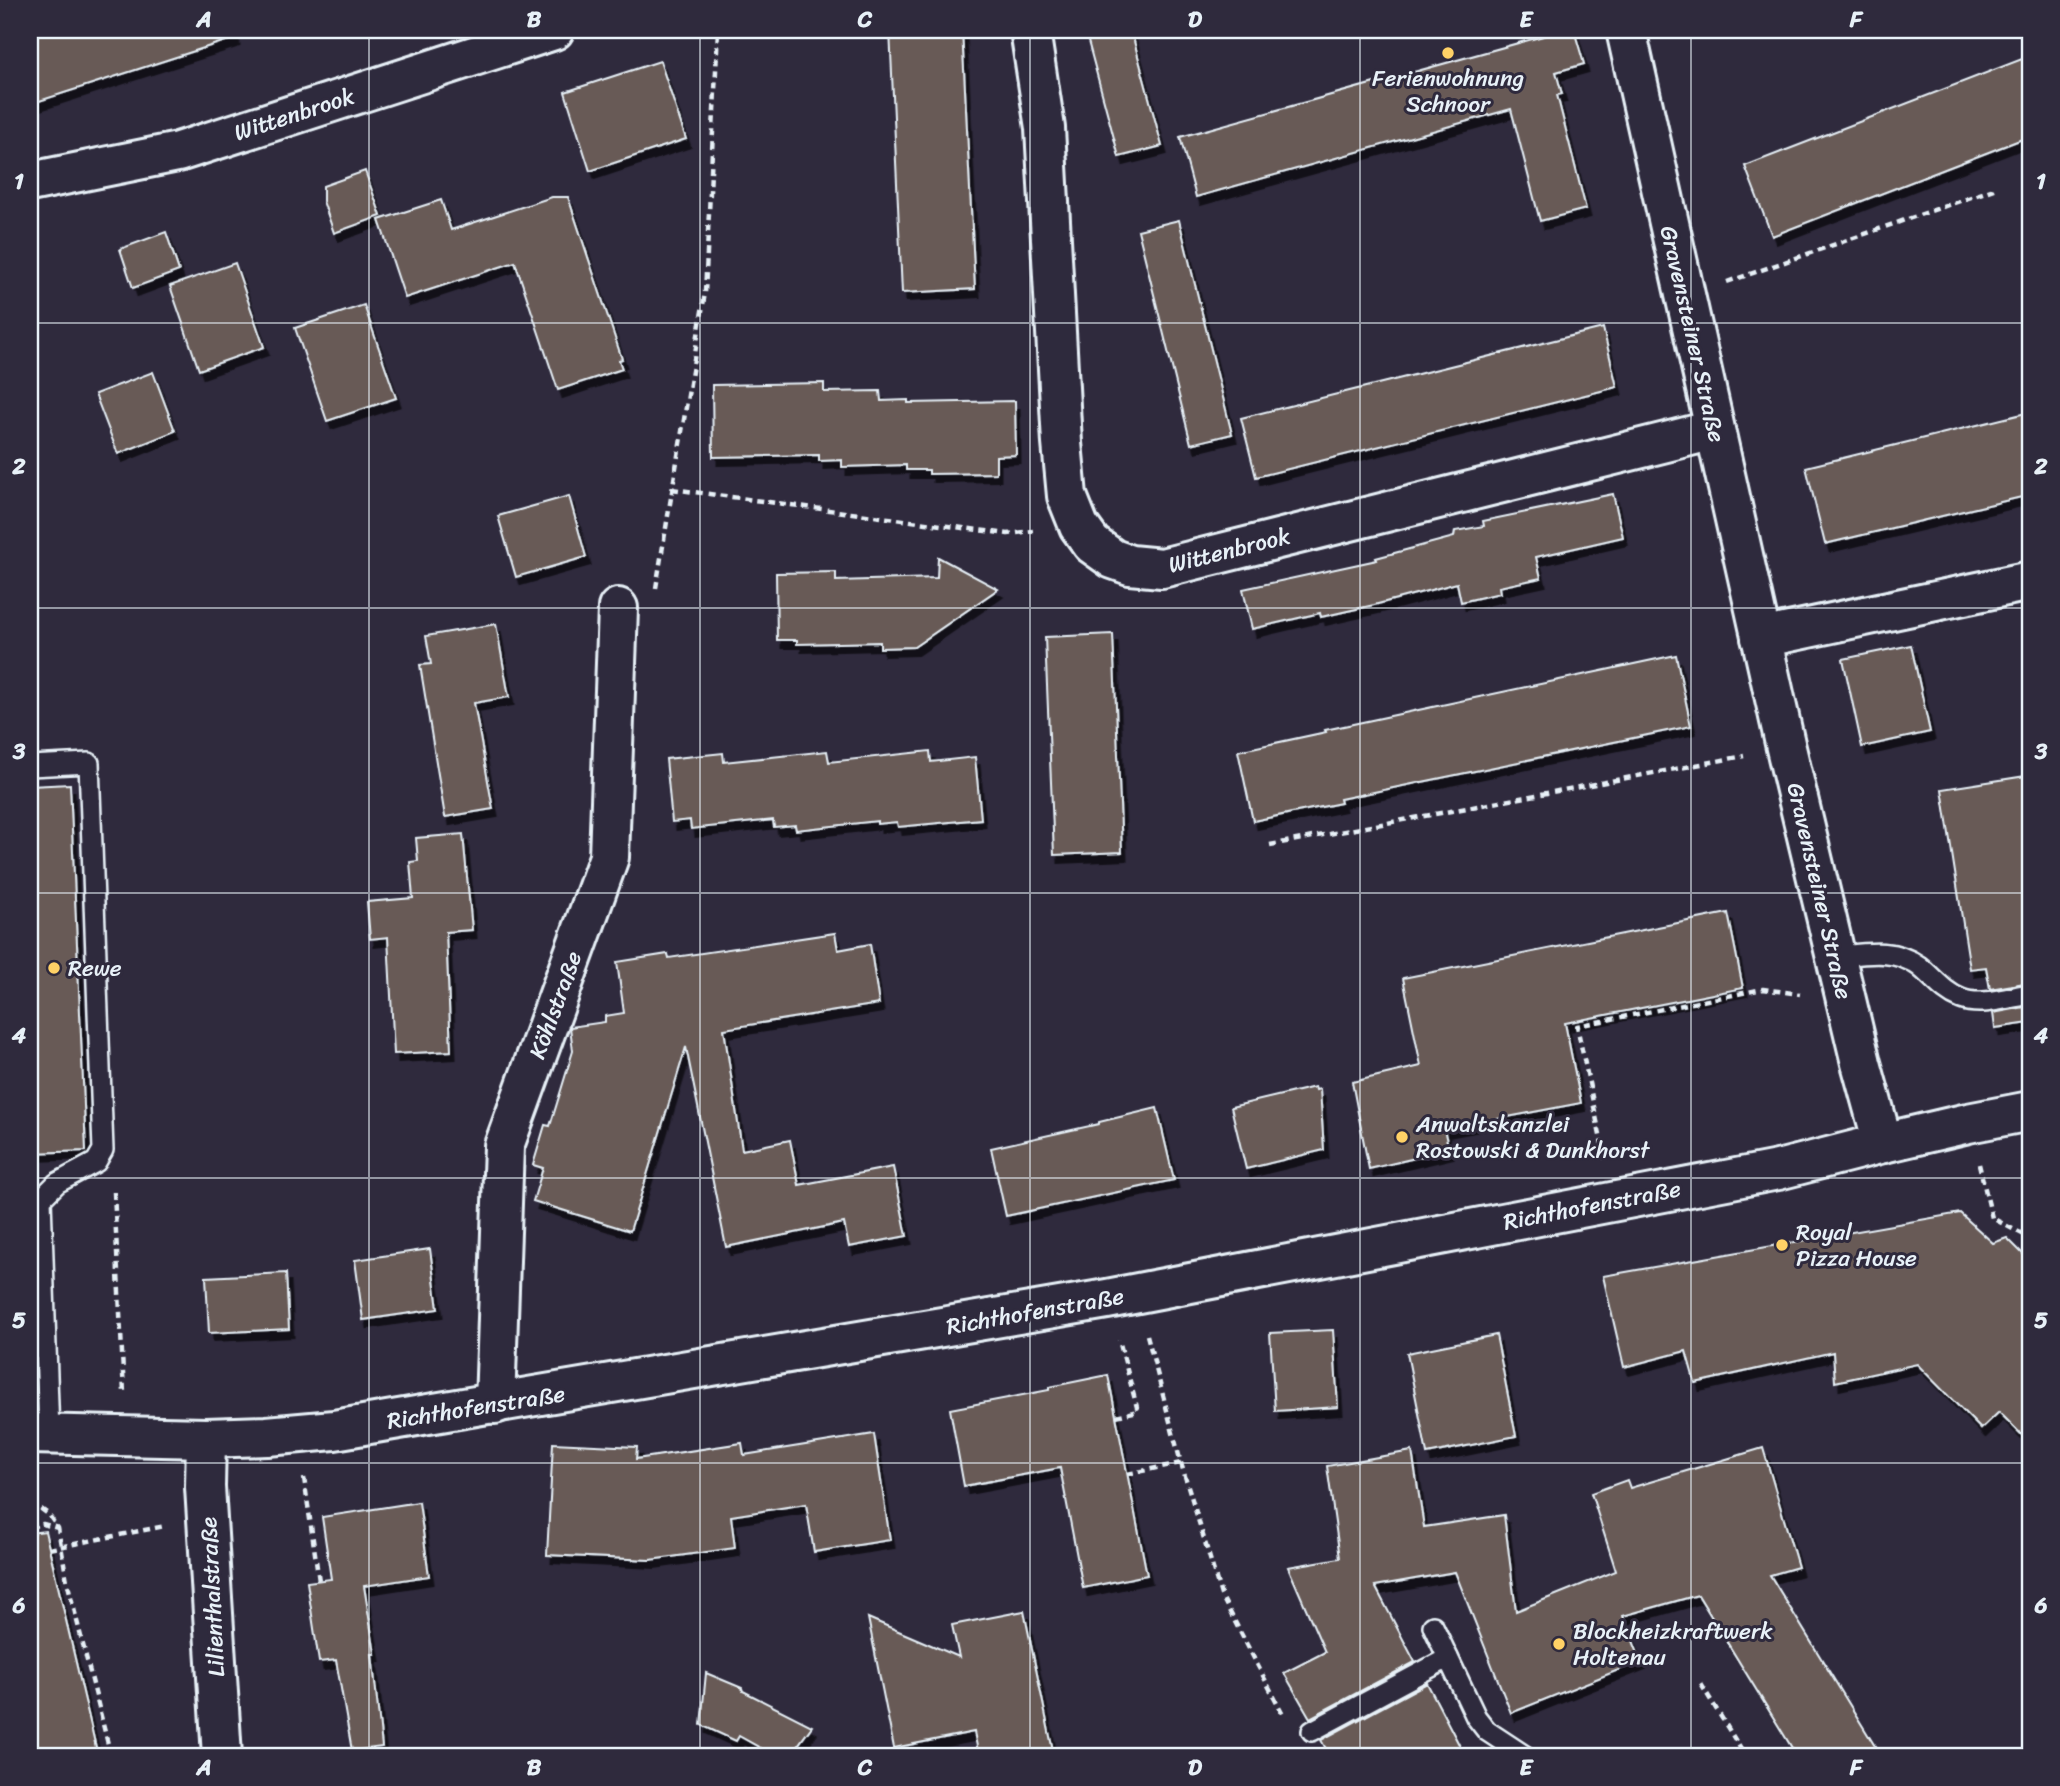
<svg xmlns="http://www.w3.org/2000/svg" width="2060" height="1786" font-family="Sriracha,sans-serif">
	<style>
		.building { fill: #675a56; stroke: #e8f1f8; stroke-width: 2; filter: url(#shadow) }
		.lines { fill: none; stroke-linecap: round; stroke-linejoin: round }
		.service-casing { stroke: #e8f1f8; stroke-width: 24 }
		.minor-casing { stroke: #e8f1f8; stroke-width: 44 }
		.tertiary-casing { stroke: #e8f1f8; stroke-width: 44 }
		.path { stroke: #e8f1f8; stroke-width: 4.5; stroke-dasharray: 7 5; stroke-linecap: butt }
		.service { stroke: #2f2a3d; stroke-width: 19 }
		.minor { stroke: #2f2a3d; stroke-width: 38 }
		.tertiary { stroke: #2f2a3d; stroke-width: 38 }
		.grid { fill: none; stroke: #e8f1f8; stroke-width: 2; stroke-opacity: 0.55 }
		.poi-dot { fill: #ffd166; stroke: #2f2a3d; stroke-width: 2.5 }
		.labels { text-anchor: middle; stroke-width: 6; stroke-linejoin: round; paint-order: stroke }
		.poi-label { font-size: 23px; fill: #e8f1f8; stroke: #2f2a3d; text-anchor: start }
		.street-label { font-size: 23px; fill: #e8f1f8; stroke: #2f2a3d }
		.neatline { fill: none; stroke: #e8f1f8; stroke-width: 2.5 }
		.grid-label { font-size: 23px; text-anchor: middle; font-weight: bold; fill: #e8f1f8 }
	</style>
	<defs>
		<filter id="shadow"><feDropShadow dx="4.5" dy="8" stdDeviation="0" flood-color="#0009"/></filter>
	</defs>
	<rect width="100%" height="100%" fill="#2f2a3d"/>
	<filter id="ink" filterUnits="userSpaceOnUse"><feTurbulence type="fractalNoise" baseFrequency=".0143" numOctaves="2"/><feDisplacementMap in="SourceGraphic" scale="14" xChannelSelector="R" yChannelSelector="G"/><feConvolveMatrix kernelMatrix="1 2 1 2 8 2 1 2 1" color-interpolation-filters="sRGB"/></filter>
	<g filter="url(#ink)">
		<!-- building -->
		<g class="building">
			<polygon points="30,30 234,30 235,38 30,104"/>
			<polygon points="890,30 962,30 975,289 902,293"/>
			<polygon points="1085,30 1131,30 1162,146 1119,157"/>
			<polygon points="1565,30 1574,30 1584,64 1556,72 1562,94 1557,95 1586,209 1540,221 1511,109 1196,197 1180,137"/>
			<polygon points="2022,59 2030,81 2030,136 1772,236 1745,166"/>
			<polygon points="660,61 686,139 590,171 565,92"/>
			<polygon points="365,171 381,216 334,233 323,201 323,186"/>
			<polygon points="552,197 568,197 622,359 619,360 622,369 558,390 515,262 405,298 379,220 441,200 451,230"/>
			<polygon points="1179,220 1232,434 1191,444 1138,230"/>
			<polygon points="166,232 179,271 133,288 120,249"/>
			<polygon points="235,263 264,347 199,370 170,286"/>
			<polygon points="364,305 396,398 327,421 295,328"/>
			<polygon points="1603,328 1617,387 1256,477 1241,418"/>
			<polygon points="153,372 175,431 118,454 95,394"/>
			<polygon points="824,383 824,392 880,391 881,401 908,400 908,403 1015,401 1016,455 996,456 996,473 929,474 929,470 906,470 906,465 842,467 842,460 819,461 819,455 713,457 712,385"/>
			<polygon points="2030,412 2030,495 1825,544 1806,467"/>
			<polygon points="1613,494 1623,537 1536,557 1541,578 1499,587 1500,593 1461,602 1457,583 1374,605 1321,617 1320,613 1252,629 1243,589 1377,560 1376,558 1454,537 1455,531 1484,526 1483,521"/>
			<polygon points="569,496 586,557 516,577 498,516"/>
			<polygon points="938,557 998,589 914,647 880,648 880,642 797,644 797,640 777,640 776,573 836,572 836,581 937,578"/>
			<polygon points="496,624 509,697 474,703 493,809 445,817 420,665 431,664 426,636"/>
			<polygon points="1113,634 1122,852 1054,855 1045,637"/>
			<polygon points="1911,645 1930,732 1862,747 1843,659"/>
			<polygon points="1676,655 1691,726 1340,799 1341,803 1253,821 1238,751 1326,732 1325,730"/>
			<polygon points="827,751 829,762 930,751 931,762 975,757 981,819 898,827 897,822 877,824 877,821 796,830 795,825 774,827 773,820 691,829 690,820 672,822 666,759 723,753 724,762"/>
			<polygon points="2026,776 2030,807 2030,982 1990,989 1986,967 1970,969 1942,789"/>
			<polygon points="70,784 86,1151 30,1153 30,786"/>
			<polygon points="463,834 472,930 446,932 451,1051 394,1054 388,937 370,939 367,902 413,898 410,862 418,861 416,838"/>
			<polygon points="1728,913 1743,988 1565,1023 1581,1103 1444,1129 1449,1150 1369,1169 1352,1082 1421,1066 1403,978"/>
			<polygon points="835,933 838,950 870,944 879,1004 724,1029 742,1150 790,1140 799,1185 893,1167 907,1236 849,1247 844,1223 726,1247 686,1047 630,1231 533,1201 543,1168 533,1165 545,1125 550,1126 573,1051 570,1027 605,1022 605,1016 624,1013 617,962 668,954 669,958"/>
			<polygon points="2030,1006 2030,1023 1995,1028 1993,1013"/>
			<polygon points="1315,1087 1316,1090 1320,1089 1324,1150 1246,1169 1231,1107"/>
			<polygon points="1157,1108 1174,1180 1006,1216 991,1148 1099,1124 1099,1122"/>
			<polygon points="1960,1213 1993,1243 2007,1238 2030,1261 2030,1443 1999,1412 1981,1429 1917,1364 1835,1382 1833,1352 1695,1383 1686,1351 1624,1367 1603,1276"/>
			<polygon points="430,1249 438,1309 363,1320 355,1260"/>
			<polygon points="286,1273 289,1329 209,1333 206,1277"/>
			<polygon points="1333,1330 1338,1407 1275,1411 1270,1333"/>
			<polygon points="1496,1335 1516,1436 1427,1454 1407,1353"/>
			<polygon points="1108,1375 1147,1575 1083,1588 1060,1468 964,1486 950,1409 1049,1390 1049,1387"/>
			<polygon points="874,1434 890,1540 814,1552 806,1504 731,1516 735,1548 650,1560 547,1555 553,1443 637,1447 636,1459 742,1443 744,1455"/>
			<polygon points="1763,1448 1798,1567 1770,1575 1881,1756 1797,1756 1698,1595 1623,1616 1641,1661 1511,1713 1455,1572 1375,1586 1415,1662 1310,1718 1284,1673 1325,1652 1288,1567 1340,1558 1327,1466 1412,1451 1424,1527 1504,1515 1516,1611 1616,1571 1591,1493 1627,1480 1630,1488"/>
			<polygon points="419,1502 429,1576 364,1586 375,1654 372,1654 382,1747 352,1751 336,1660 319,1662 307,1582 331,1579 322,1517"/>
			<polygon points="45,1531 98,1756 30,1756 30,1533"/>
			<polygon points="1024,1611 1054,1756 979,1756 974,1732 894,1748 868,1618 959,1657 952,1625"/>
			<polygon points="706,1673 742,1688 743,1691 812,1726 790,1756 775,1756 739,1736 736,1741 701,1725"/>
			<polygon points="1427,1683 1465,1756 1330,1756 1321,1740"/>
		</g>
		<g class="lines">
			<!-- service casing -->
			<g class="service-casing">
				<g id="service">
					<polyline points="30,766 89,763 103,1150 96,1162 57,1183 41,1199 49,1434"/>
					<path d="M1835 957C1864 954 1893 947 1919 966 1933 977 1943 992 1961 999 1981 1007 2010 997 2030 994"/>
					<polyline points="1433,1626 1476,1717 1487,1731 1525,1756"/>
					<polyline points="1312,1731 1448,1658"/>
				</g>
			</g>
			<!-- minor casing -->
			<g class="minor-casing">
				<g id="minor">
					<polyline points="1030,30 1045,128 1062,443 1067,496 1079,526 1092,544 1113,559 1130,565 1162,568 1714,430"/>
					<polyline points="30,182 178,152 554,30"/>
					<polyline points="1761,638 2030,581"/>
					<polyline points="495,1404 504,1146 609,857 618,608"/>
					<polyline points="30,1434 206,1438 267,1436 334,1430 1107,1299 1778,1170 1883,1143 1861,1063 1786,748 1626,30"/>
					<polyline points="206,1438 205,1487 222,1756"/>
				</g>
			</g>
			<!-- tertiary casing -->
			<g class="tertiary-casing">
				<polyline id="tertiary" points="1883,1143 1968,1123 2030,1111"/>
			</g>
			<!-- path -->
			<g class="path">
				<polyline points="1727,282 1994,189"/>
				<polyline points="672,489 1008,534 1033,531"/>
				<polyline points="656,588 705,293 718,30"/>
				<polyline points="1270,845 1744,756"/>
				<polyline points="1605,1159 1577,1026 1763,989 1800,994"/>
				<polyline points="1979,1164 1992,1218 2030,1238"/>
				<polyline points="114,1192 124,1393"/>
				<polyline points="1147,1335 1181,1463 1221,1595 1283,1714"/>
				<polyline points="1116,1416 1138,1411 1119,1340"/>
				<polyline points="1127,1474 1181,1463"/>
				<polyline points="304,1478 319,1581"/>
				<polyline points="30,1504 37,1506 48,1514 58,1528 67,1581 111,1756"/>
				<polyline points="30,1527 43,1524 58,1528"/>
				<polyline points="49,1549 165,1526"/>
				<polyline points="1701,1684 1745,1756"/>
			</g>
			<!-- service -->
			<use href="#service" class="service"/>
			<!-- minor -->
			<use href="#minor" class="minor"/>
			<!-- tertiary -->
			<use href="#tertiary" class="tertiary"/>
		</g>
	</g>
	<!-- grid -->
	<path class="grid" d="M369 30V1756M700 30V1756M1030 30V1756M1360 30V1756M1691 30V1756M30 323H2030M30 608H2030M30 893H2030M30 1178H2030M30 1463H2030"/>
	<!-- markers -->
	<g class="poi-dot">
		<circle cx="1448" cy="53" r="7"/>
		<circle cx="54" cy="968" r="7"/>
		<circle cx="1402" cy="1137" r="7"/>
		<circle cx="1782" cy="1245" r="7"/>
		<circle cx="1559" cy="1644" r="7"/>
	</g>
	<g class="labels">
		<!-- poi labels -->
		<g class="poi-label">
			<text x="1448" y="86" text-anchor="middle">Ferienwohnung<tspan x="1448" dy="26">Schnoor</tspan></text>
			<text x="68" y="976">Rewe</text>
			<text x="1416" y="1132">Anwaltskanzlei<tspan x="1416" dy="26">Rostowski &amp; Dunkhorst</tspan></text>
			<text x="1796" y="1240">Royal<tspan x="1796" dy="26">Pizza House</tspan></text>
			<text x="1573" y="1639">Blockheizkraftwerk<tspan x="1573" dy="26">Holtenau</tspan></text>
		</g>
		<!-- street labels -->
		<g class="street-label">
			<text transform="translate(294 114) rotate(-18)" y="8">Wittenbrook</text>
			<text transform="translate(1693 334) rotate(77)" y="8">Gravensteiner Straße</text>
			<text transform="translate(1229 550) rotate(-14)" y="8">Wittenbrook</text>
			<text transform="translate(1820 891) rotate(77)" y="8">Gravensteiner Straße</text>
			<text transform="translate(555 1005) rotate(-70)" y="8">Köhlstraße</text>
			<text transform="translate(1592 1205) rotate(-11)" y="8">Richthofenstraße</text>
			<text transform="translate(1035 1311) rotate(-10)" y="8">Richthofenstraße</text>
			<text transform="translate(476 1407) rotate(-9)" y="8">Richthofenstraße</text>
			<text transform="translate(212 1597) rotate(-93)" y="8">Lilienthalstraße</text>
		</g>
	</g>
	<!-- margin -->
	<rect width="2060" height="1786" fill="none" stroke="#2f2a3d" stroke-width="77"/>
	<rect x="38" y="38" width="1984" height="1710" class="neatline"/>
	<g class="grid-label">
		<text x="204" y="27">A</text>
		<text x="534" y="27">B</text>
		<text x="865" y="27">C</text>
		<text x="1195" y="27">D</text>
		<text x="1526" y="27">E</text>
		<text x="1856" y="27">F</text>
		<text x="19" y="189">1</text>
		<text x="2041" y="189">1</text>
		<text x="19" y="474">2</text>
		<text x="2041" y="474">2</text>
		<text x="19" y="759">3</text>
		<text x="2041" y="759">3</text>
		<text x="19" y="1043">4</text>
		<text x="2041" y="1043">4</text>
		<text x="19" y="1328">5</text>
		<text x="2041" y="1328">5</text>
		<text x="19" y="1613">6</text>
		<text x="2041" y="1613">6</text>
		<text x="204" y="1775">A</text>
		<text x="534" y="1775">B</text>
		<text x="865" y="1775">C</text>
		<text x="1195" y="1775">D</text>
		<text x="1526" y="1775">E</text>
		<text x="1856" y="1775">F</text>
	</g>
</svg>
